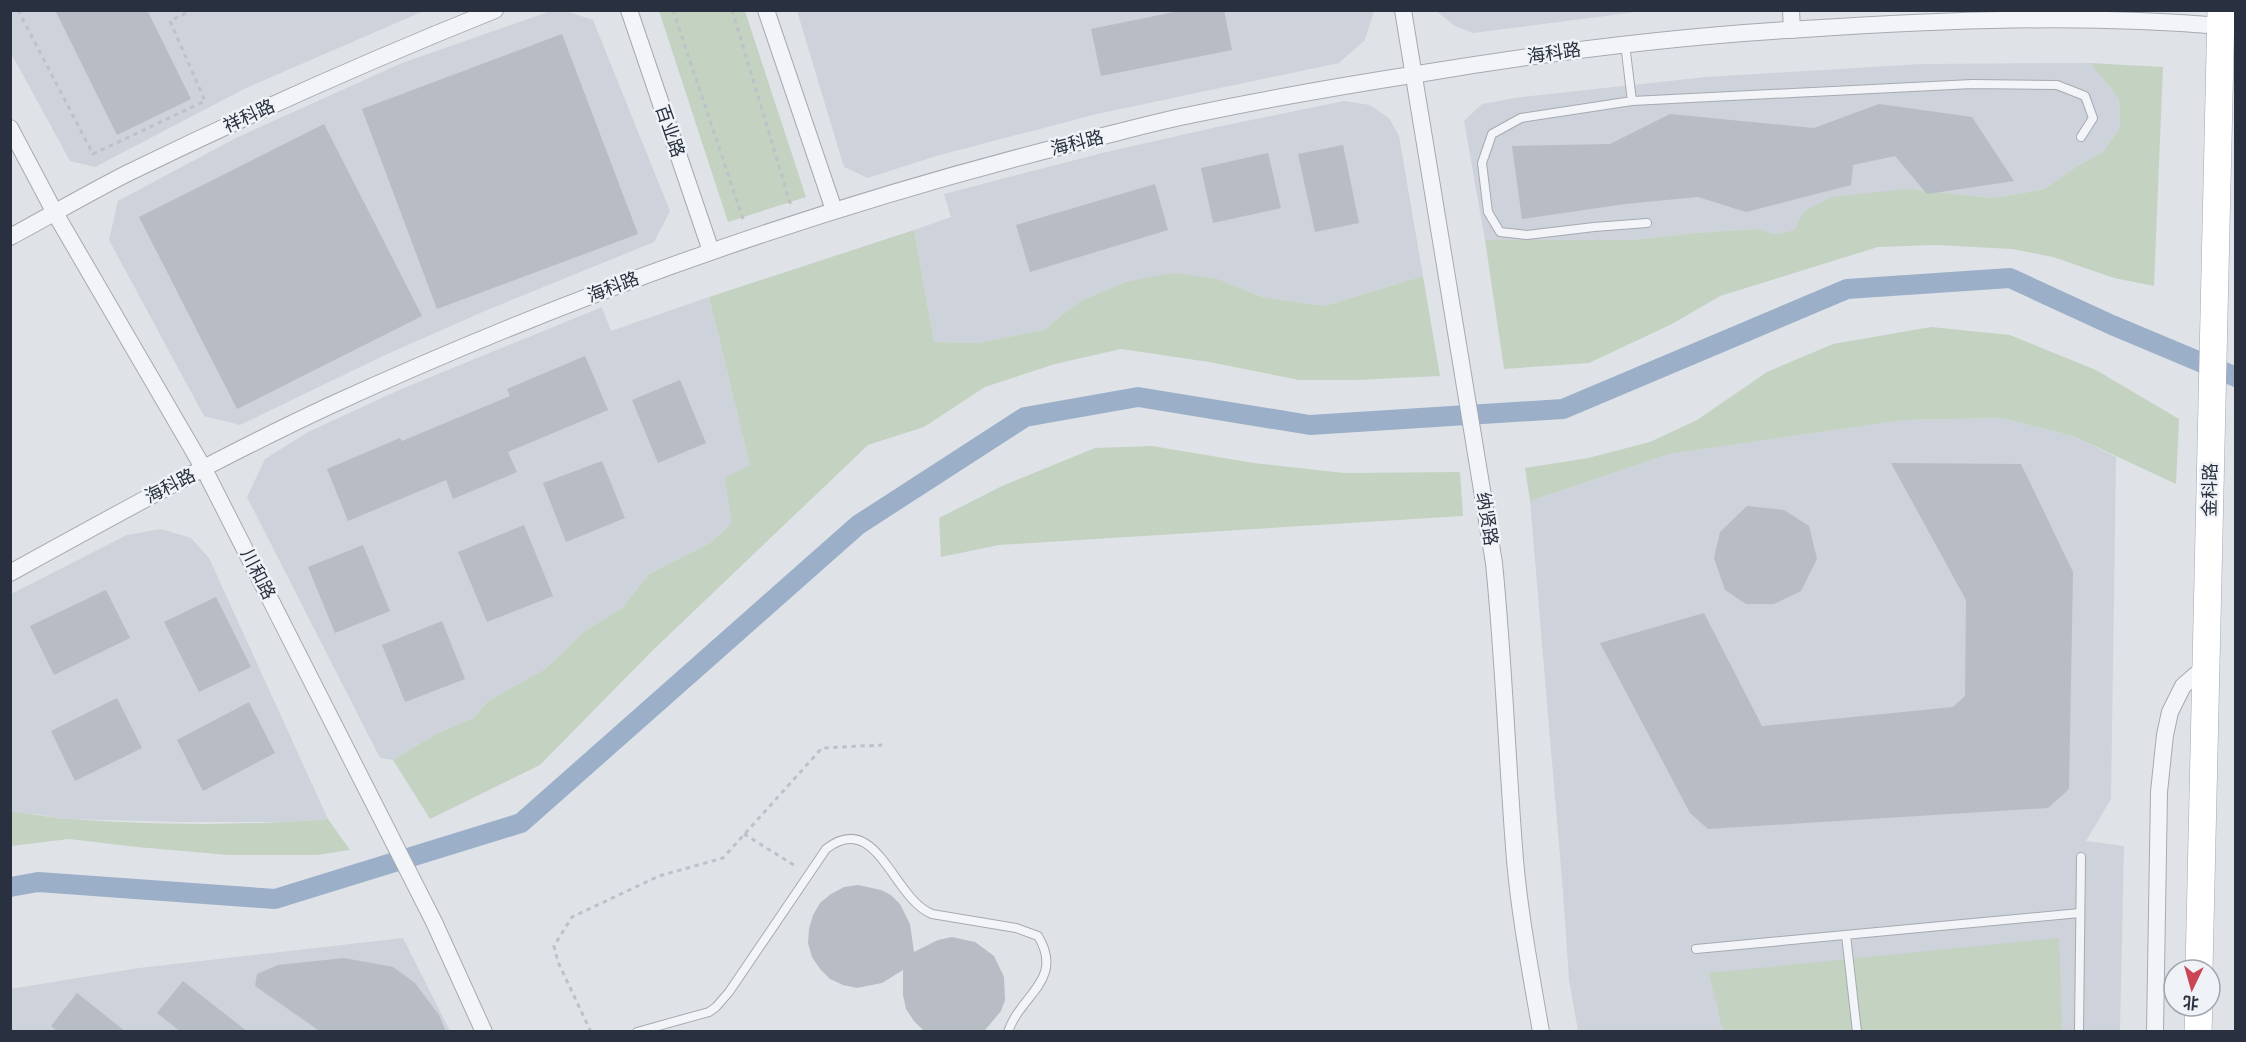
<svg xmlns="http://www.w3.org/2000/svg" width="2246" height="1042" font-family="'Open Sans','Noto Sans SC',sans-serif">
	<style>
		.built { fill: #ced2da }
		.green { fill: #c4d2c1 }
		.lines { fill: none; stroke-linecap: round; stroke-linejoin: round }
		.canal { stroke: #9bafc8; stroke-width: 20 }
		.building { fill: #b7bcc5 }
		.lane-casing { stroke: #a5aab2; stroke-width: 10 }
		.street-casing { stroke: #a5aab2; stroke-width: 18 }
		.primary-casing { stroke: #9fa7b4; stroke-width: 28 }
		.path { stroke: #bec1c7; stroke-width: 3; stroke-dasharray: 4.5 4.5; stroke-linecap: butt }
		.lane { stroke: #f2f4f7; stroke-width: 8 }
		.street { stroke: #f2f4f7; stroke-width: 16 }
		.primary { stroke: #fff; stroke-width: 27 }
		.labels { text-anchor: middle; stroke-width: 5; stroke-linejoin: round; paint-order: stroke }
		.street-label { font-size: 18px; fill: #29303f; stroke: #eff2f6 }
	</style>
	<rect width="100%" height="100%" fill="#dfe3e8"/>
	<!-- built -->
	<g class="built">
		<polygon points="554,10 566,11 593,20 670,211 654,242 487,310 383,356 240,425 204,416 109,240 118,201 236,138 402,63"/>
		<polygon points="10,11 424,11 246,88 95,167 70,161 11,53"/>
		<polygon points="797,11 1374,10 1374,11 1365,40 1339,63 1097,114 936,156 868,178 844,167"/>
		<polygon points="1436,11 1644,11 1473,33 1455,26"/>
		<polygon points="2090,63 2119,99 2120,127 2104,151 2076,167 2045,189 1993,198 1907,189 1804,211 1794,230 1776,234 1755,229 1696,233 1633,240 1485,240 1464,121 1482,104 1521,97 1706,77 1921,64"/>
		<polygon points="1344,101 1370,105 1389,118 1399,136 1423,276 1325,306 1262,297 1218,279 1079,302 1043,330 979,343 934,342 914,230 951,217 944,194 1102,153 1217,127"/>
		<polygon points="709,297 750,465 732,523 710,543 649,574 622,608 585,631 545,669 488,701 474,718 436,734 393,760 380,758 247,497 265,459 308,432 399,390 602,307 611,331"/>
		<polygon points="2001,418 2073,436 2116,457 2111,799 2086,841 2124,846 2120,1031 1578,1031 1569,980 1563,892 1530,501 1669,454 1905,420"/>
		<polygon points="161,529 191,538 209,558 328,819 286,822 179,822 68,819 11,811 11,594 127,535"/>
		<polygon points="403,938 450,1031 11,1031 10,989 139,968"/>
	</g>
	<!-- green -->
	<g class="green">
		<polygon points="659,11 745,11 806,197 728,222"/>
		<polygon points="2090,63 2163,67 2154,286 2114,278 2053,257 2012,249 1936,245 1878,247 1720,296 1672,324 1589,363 1504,369 1485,240 1633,240 1696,233 1755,229 1776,234 1794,230 1804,211 1832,197 1907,189 1993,198 2045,189 2076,167 2104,151 2120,127 2119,99"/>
		<polygon points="914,230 934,342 979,343 1043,330 1079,302 1126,282 1173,273 1218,279 1262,297 1325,306 1423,276 1440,376 1357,380 1299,380 1209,362 1121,349 1055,364 985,387 924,427 868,445 651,652 540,765 430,819 393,760 436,734 474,718 488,701 545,669 585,631 622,608 649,574 710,543 732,523 725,478 750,465 709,297"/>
		<polygon points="1931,327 2010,335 2096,370 2179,419 2176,484 2073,436 2001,418 1905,420 1669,454 1530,501 1525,468 1588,458 1650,442 1697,420 1767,372 1833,344"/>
		<polygon points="1152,446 1254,463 1344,473 1460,472 1463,516 999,545 941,557 939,518 1002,486 1095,448"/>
		<path d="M10 811C30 813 50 818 70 819 152 825 245 826 328 819L350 850 317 855H228L137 847 69 839 11 846Z"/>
		<polygon points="2059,938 2062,1031 1723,1031 1709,973"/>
	</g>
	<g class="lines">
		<!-- canal -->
		<polyline class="canal" points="10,887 38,882 275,899 521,823 858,525 1025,417 1138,397 1310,425 1563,409 1847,289 2010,278 2112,325 2236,377"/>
	</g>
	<!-- building -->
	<g class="building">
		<polygon points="55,10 147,10 191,99 117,135"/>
		<polygon points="1184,10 1224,10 1232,50 1101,76 1091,29"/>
		<polygon points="562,34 638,234 437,309 362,109"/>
		<polygon points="1879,104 1972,117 2014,181 1927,194 1895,156 1853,165 1851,185 1746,212 1698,197 1625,204 1522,219 1512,146 1610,144 1670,114 1814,128"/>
		<polygon points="324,124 422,316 237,409 139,217"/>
		<polygon points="1343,145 1359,223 1315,232 1298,154"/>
		<polygon points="1268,153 1281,208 1213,223 1201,168"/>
		<polygon points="1155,184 1168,230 1030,272 1016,225"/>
		<polygon points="585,356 608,410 508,452 517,472 453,499 446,480 348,521 327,469 400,438 402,441 510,396 507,389"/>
		<polygon points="680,380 706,443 658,463 632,400"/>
		<polygon points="602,461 625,518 566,542 543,483"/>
		<polygon points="1891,463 2021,464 2073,572 2069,789 2048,808 1708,829 1690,813 1600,643 1704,613 1762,726 1953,707 1965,696 1966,600"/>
		<polygon points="1747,506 1784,510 1809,526 1817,559 1801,591 1774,604 1746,604 1725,590 1714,558 1720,532"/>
		<polygon points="524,525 553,596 487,622 458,552"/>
		<polygon points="363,545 390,611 335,633 308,567"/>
		<polygon points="106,590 130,638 54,675 30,626"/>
		<polygon points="216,597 251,667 199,692 164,622"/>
		<polygon points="442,621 465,679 405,702 382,645"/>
		<polygon points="117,698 142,748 75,781 51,731"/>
		<polygon points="249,702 275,753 203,791 177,740"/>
		<polygon points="858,885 881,890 891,895 900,904 910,924 914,952 938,940 952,937 975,942 994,956 1004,977 1005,1000 1001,1011 986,1029 982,1032 925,1032 914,1021 906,1009 903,995 903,970 882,983 857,988 843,985 830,979 820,969 812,957 808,943 809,929 813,915 820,903 831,894 844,887"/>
		<polygon points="344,958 393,967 415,983 439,1015 446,1032 321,1032 255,986 257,974 278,965"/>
		<polygon points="183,981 248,1032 181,1032 157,1013"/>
		<polygon points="77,993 126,1032 59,1032 51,1026"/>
	</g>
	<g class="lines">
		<!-- lane casing -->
		<g class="lane-casing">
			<g id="lane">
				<polyline points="1625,44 1632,101 1521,118 1492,134 1482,163 1488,212 1500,232 1527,235 1594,227 1647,223"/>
				<polyline points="1632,101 1972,84 2057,85 2085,96 2093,118 2081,137"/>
				<polyline points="1846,935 1857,1032"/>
				<polyline points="1696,949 2080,913"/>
				<path d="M637 1032 709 1012 716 1007 729 992 826 849C877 809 893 899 932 914L1016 928 1038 936C1065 980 1020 995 1008 1032"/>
				<polyline points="2079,1032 2081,857"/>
			</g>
		</g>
		<!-- street casing -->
		<g class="street-casing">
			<g id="street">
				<polyline points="629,10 711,251"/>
				<polyline points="766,10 834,210"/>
				<path d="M1403 10 1494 563C1504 662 1507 761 1515 860 1520 917 1531 974 1541 1032"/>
				<polyline points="1791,10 1792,30"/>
				<polyline points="10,128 55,213 204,469 434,922 484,1032"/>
				<path d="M10 237C49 216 87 194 126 174 247 115 370 60 495 10"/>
				<path d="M10 573C115 515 220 457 329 406 568 296 816 208 1071 144 1113 134 1154 122 1195 114 1271 98 1347 85 1424 73 1550 52 1676 36 1804 29 1943 20 2082 14 2221 26"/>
				<polyline points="2155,1032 2159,792 2165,735 2170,712 2183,686 2206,666"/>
			</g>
		</g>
		<!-- primary casing -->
		<g class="primary-casing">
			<g id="primary">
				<polyline points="2199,970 2221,10"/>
				<polyline points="2198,1032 2199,1006"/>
			</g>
		</g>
		<!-- path -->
		<g class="path">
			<polyline points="18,10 93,154 205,101 170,21 192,10"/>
			<polyline points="673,10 744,222"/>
			<polyline points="732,10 791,206"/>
			<polyline points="744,834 797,867"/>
			<polyline points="591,1032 558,962 554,946 572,917 659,876 723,858 822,748 882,745"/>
		</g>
		<!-- lane -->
		<use href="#lane" class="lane"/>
		<!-- street -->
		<use href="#street" class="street"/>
		<!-- primary -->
		<use href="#primary" class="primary"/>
	</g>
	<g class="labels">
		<!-- street labels -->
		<g class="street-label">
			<text transform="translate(1554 53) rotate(-8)" y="6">海科路</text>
			<text transform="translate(249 116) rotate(-25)" y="6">祥科路</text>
			<text transform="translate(670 131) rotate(71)" y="6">百业路</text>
			<text transform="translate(1077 143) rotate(-14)" y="6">海科路</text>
			<text transform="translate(613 287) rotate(-21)" y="6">海科路</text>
			<text transform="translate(170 486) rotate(-27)" y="6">海科路</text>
			<text transform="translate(2210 490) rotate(-89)" y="6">金科路</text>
			<text transform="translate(1487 519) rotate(81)" y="6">纳贤路</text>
			<text transform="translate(258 574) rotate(63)" y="6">川和路</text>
		</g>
	</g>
	<!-- border -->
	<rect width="2246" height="1042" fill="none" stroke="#29303f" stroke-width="24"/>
	<!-- north arrow -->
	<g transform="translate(2192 988) rotate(185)"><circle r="28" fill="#eff2f6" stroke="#a0a4ad" stroke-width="1.5"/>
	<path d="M0-4.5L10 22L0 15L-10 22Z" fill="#cb4655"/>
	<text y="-9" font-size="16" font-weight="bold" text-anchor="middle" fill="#29303f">北</text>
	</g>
</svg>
